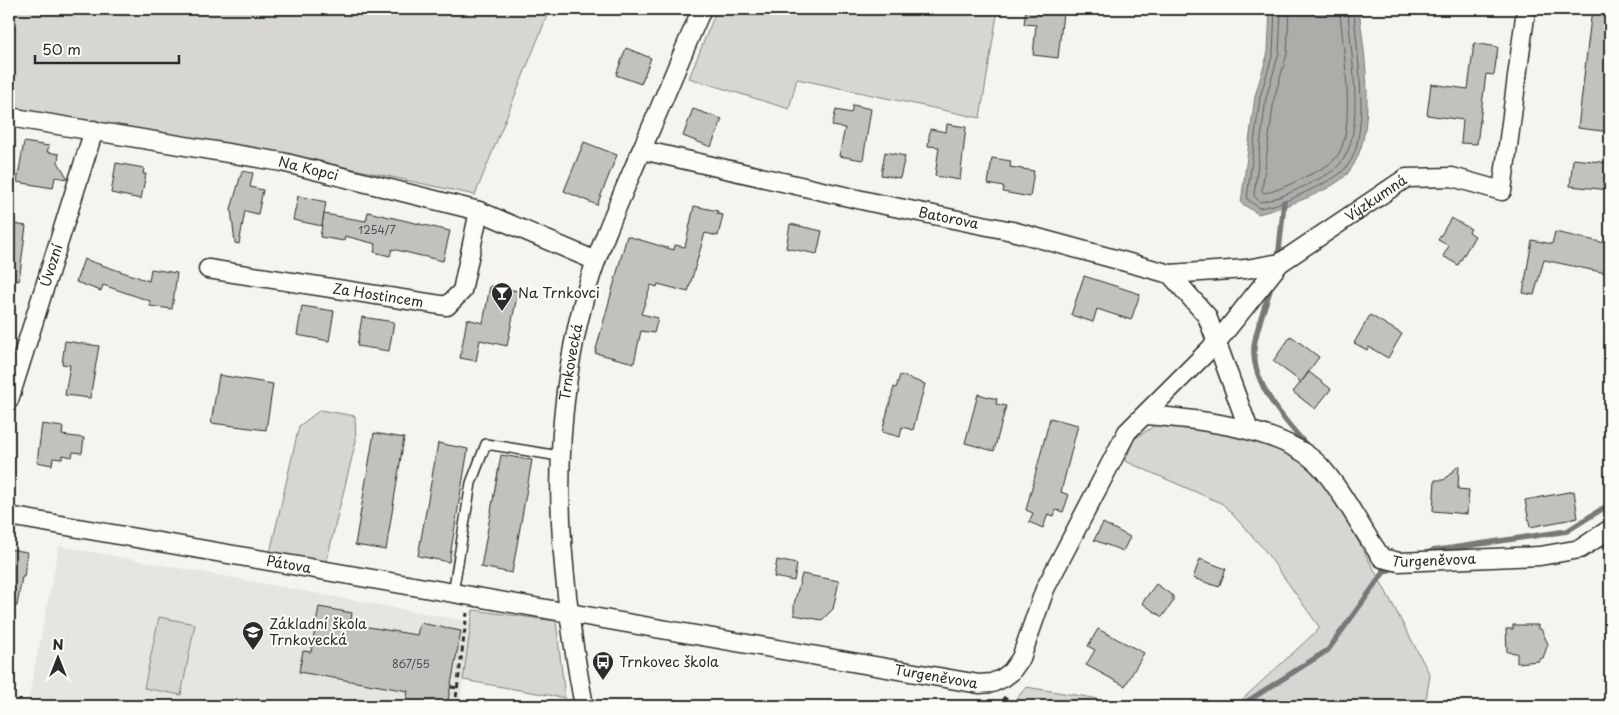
<svg xmlns="http://www.w3.org/2000/svg" width="1619" height="715" font-family="'Playpen Sans',sans-serif">
	<style>
		.built { fill: #e6e5e0 }
		.green { fill: #d7d6d2; stroke: #81807e }
		.water { fill: #adaca9; stroke: #797877 }
		.lines { fill: none; stroke-linecap: round; stroke-linejoin: round }
		.shore { stroke: #5f5f5d; stroke-width: 1 }
		.stream { stroke: #797877; stroke-width: 5.5 }
		.building { fill: #c2c1be; stroke: #2b2b2b }
		.lane-casing { stroke: #2b2b2b; stroke-width: 12 }
		.street-casing { stroke: #2b2b2b; stroke-width: 21 }
		.path { stroke: #2b2b2b; stroke-width: 3; stroke-dasharray: 5 4; stroke-linecap: butt }
		.lane { stroke: #fdfcf7; stroke-width: 9 }
		.street { stroke: #fdfcf7; stroke-width: 18 }
		.labels { text-anchor: middle; stroke-width: 4; stroke-linejoin: round; paint-order: stroke }
		.number-label { font-size: 11px; fill: #515050 }
		.street-label { font-size: 14px; fill: #2b2b2b; stroke: #fdfcf7 }
		.poi-label { font-size: 14px; fill: #2b2b2b; stroke: #fdfcf7; text-anchor: start }
	</style>
	<rect width="100%" height="100%" fill="#f5f4ef"/>
	<filter id="ink" filterUnits="userSpaceOnUse"><feTurbulence type="fractalNoise" baseFrequency=".02" numOctaves="2"/><feDisplacementMap in="SourceGraphic" scale="10" xChannelSelector="R" yChannelSelector="G"/><feConvolveMatrix kernelMatrix="1 2 1 2 8 2 1 2 1" color-interpolation-filters="sRGB"/></filter>
	<g filter="url(#ink)">
		<!-- built -->
		<polygon class="built" points="59,546 472,622 459,706 27,706"/>
		<!-- green -->
		<g class="green">
			<polygon points="9,9 550,9 475,195 289,155 9,107"/>
			<polygon points="717,9 998,9 980,118 797,79 789,109 689,78"/>
			<polygon points="320,410 355,416 356,441 326,563 270,553 299,426"/>
			<polygon points="1160,422 1248,436 1307,464 1332,495 1376,573 1430,675 1425,706 1235,706 1320,628 1263,548 1223,504 1125,461 1134,439"/>
			<polygon points="473,610 556,621 565,698 463,680"/>
			<polygon points="159,617 195,624 181,695 144,688"/>
			<polygon points="1026,687 1094,698 1110,706 1011,706"/>
		</g>
		<!-- water -->
		<path class="water" d="M1270 9H1359C1364 54 1379 135 1348 173 1333 191 1280 209 1258 214L1241 203 1255 96 1268 52Z"/>
		<g class="lines">
			<!-- shore -->
			<g class="shore">
				<path d="M1275 9 1273 53 1260 97 1247 199 1259 208C1279 205 1294 198 1312 189 1322 184 1334 179 1342 172 1375 143 1355 48 1354 9"/>
				<path d="M1281 9 1279 53 1266 98 1254 196 1260 202C1278 199 1291 192 1307 185 1317 179 1332 174 1339 165 1368 133 1349 49 1348 9"/>
				<path d="M1289 9 1287 54 1274 99 1262 191 1264 193C1278 191 1290 184 1303 178 1312 173 1324 169 1333 161 1360 137 1341 43 1340 9"/>
			</g>
			<!-- stream -->
			<g class="stream">
				<polyline points="1278,260 1284,202"/>
				<path d="M1272 284C1267 301 1255 331 1254 348 1252 385 1286 422 1309 448"/>
				<polyline points="1425,554 1432,551 1567,531 1610,504"/>
				<polyline points="1379,560 1384,572"/>
				<polyline points="1240,706 1328,650 1384,572 1398,566"/>
			</g>
		</g>
		<!-- building -->
		<g class="building">
			<polygon points="1026,9 1061,9 1061,12 1063,13 1058,58 1033,55 1036,25 1024,24"/>
			<polygon points="1592,9 1610,9 1610,132 1578,128"/>
			<polygon points="1474,43 1498,47 1494,75 1486,74 1477,144 1461,143 1463,120 1427,115 1431,84 1468,89"/>
			<polygon points="626,48 651,58 641,84 616,75"/>
			<polygon points="853,105 871,109 863,160 839,156 845,128 832,126 836,110 851,113"/>
			<polygon points="693,109 722,119 711,147 683,136"/>
			<polygon points="947,124 966,127 960,180 935,176 939,147 928,146 930,129 946,132"/>
			<polygon points="24,142 49,146 47,152 59,154 58,162 68,179 55,177 53,188 17,182"/>
			<polygon points="584,142 617,155 597,205 564,191"/>
			<polygon points="885,152 905,156 900,178 881,175"/>
			<polygon points="992,158 1011,161 1010,167 1034,171 1030,197 1003,192 1004,187 988,184"/>
			<polygon points="1573,159 1610,163 1610,190 1570,186"/>
			<polygon points="116,163 144,168 143,174 146,174 141,199 111,193"/>
			<polygon points="242,171 253,173 250,187 263,190 258,214 245,211 239,244 235,243 231,209"/>
			<polygon points="298,196 326,202 322,226 293,220"/>
			<polygon points="694,206 718,211 717,214 723,215 718,236 705,233 688,292 658,284 657,287 651,285 641,314 658,318 654,333 641,331 634,363 595,353 627,236 674,250 675,245 685,247"/>
			<polygon points="368,212 450,231 443,261 392,249 390,256 374,252 376,244 345,236 344,241 320,237 324,214 366,221"/>
			<polygon points="1451,218 1471,229 1469,232 1475,236 1458,265 1443,256 1449,246 1438,240"/>
			<polygon points="9,223 26,226 19,281 9,280"/>
			<polygon points="790,224 822,231 817,254 786,248"/>
			<polygon points="1555,232 1610,244 1606,273 1544,260 1534,295 1523,293 1532,240 1552,244"/>
			<polygon points="84,259 149,281 151,269 177,273 172,309 150,306 150,301 103,285 101,291 76,282"/>
			<polygon points="1084,276 1140,294 1131,320 1097,309 1093,322 1071,315"/>
			<polygon points="490,286 518,291 507,346 480,340 476,361 460,358 467,319 483,323"/>
			<polygon points="302,306 334,311 329,341 297,335"/>
			<polygon points="1370,315 1402,334 1388,358 1369,347 1367,350 1354,343"/>
			<polygon points="362,317 394,322 389,351 357,346"/>
			<polygon points="1291,336 1319,357 1302,381 1309,372 1331,389 1315,409 1293,392 1301,382 1273,361"/>
			<polygon points="65,341 99,346 90,398 65,395 70,365 62,364"/>
			<polygon points="219,375 273,384 266,430 211,423"/>
			<polygon points="900,375 925,384 913,430 902,427 900,437 882,432 894,387 896,388"/>
			<polygon points="978,394 997,399 996,404 1006,406 994,451 965,443"/>
			<polygon points="1050,418 1078,425 1061,492 1069,495 1063,512 1056,510 1054,516 1048,514 1043,528 1029,522 1033,513 1026,510"/>
			<polygon points="42,424 63,427 62,435 84,438 82,453 73,452 72,457 63,455 62,459 53,458 52,465 37,462"/>
			<polygon points="374,433 404,438 386,550 355,545"/>
			<polygon points="438,443 468,449 449,562 418,556"/>
			<polygon points="501,455 532,460 512,573 481,567"/>
			<polygon points="1459,465 1458,489 1469,490 1467,514 1433,511 1435,480 1444,480"/>
			<polygon points="1574,491 1578,518 1530,527 1525,500"/>
			<polygon points="1103,523 1130,537 1123,551 1094,540"/>
			<polygon points="9,549 27,552 24,577 22,577 17,606 9,606"/>
			<polygon points="1200,559 1226,569 1219,587 1193,578"/>
			<polygon points="777,560 797,564 794,581 774,577"/>
			<polygon points="802,574 839,581 833,609 822,620 794,615 794,604"/>
			<polygon points="1156,584 1173,596 1173,602 1162,617 1142,603"/>
			<polygon points="319,607 352,613 350,624 417,635 420,623 461,631 447,706 405,706 408,691 299,672 303,651 311,652"/>
			<polygon points="1513,625 1538,625 1538,629 1541,629 1548,644 1543,658 1539,659 1539,661 1517,663 1517,653 1507,652 1506,629 1513,629"/>
			<polygon points="1098,629 1144,653 1125,686 1086,665 1095,650 1088,646"/>
		</g>
		<g class="lines">
			<!-- lane casing -->
			<g class="lane-casing">
				<polyline id="lane" points="453,593 471,483 486,444 559,456"/>
			</g>
			<!-- street casing -->
			<g class="street-casing">
				<g id="street">
					<path id="s1" d="M9 117 282 162 479 211 596 261"/>
					<path id="s2" d="M642 150 875 203 1012 231 1170 274 1207 316 1249 430"/>
					<path id="s3" d="M208 269 447 306 462 291 479 211"/>
					<polyline points="1170,274 1246,269 1280,263"/>
					<path id="s4" d="M9 400 94 130"/>
					<path id="s5" d="M1146 415C1196 419 1284 428 1320 466 1345 494 1360 528 1382 558L1399 562 1540 556 1580 549 1610 529"/>
					<path id="s6" d="M9 516 979 684 992 683 1003 678 1011 672 1021 658 1045 589 1127 432 1217 342 1280 263 1406 178 1452 177 1502 191 1526 9"/>
					<path id="s7" d="M584 706C558 567 547 438 584 299 598 248 620 200 641 151 662 104 681 56 702 9"/>
				</g>
			</g>
			<!-- path -->
			<g class="path">
				<polyline points="451,687 458,688"/>
				<polyline points="1003,697 1015,706"/>
				<polyline points="455,706 467,613"/>
			</g>
			<!-- lane -->
			<use href="#lane" class="lane"/>
			<!-- street -->
			<use href="#street" class="street"/>
		</g>
	</g>
	<!-- icons -->
	<defs>
		<g id="bar-pin" transform="scale(1.125)"><path d="M0 17L-7.5 6A9.5 9.5 0 1 1 7.5 6Z" fill="#2b2b2b" stroke="#fdfcf7"/><path d="M-6-5H6L.8 .8V4.5H3.5V6h-7V4.5H-.8V.8Z" fill="#fff"/></g>
		<g id="school-pin" transform="scale(1.125)"><path d="M0 17L-7.5 6A9.5 9.5 0 1 1 7.5 6Z" fill="#2b2b2b" stroke="#fdfcf7"/><path d="M0-5L7-2L0 1L-7-2ZM-4 1L0 2.5L4 1V4Q0 6-4 4Z" fill="#fff"/></g>
		<g id="bus-pin" transform="scale(1.125)"><path d="M0 17L-7.5 6A9.5 9.5 0 1 1 7.5 6Z" fill="#2b2b2b" stroke="#fdfcf7"/><path d="M-5-6H5V4H4V6H2V4H-2V6H-4V4H-5ZM-3.5-4V0h7V-4ZM-3.5 1.2v1.5H-2V1.2ZM2 1.2v1.5H3.5V1.2Z" fill="#fff"/></g>
	</defs>
	<g fill-rule="evenodd">
		<use href="#bar-pin" x="502" y="293"/>
		<use href="#school-pin" x="253" y="632"/>
		<use href="#bus-pin" x="603" y="662"/>
	</g>
	<g class="labels">
		<!-- number labels -->
		<g class="number-label">
			<text x="377" y="234">1254/7</text>
			<text x="411" y="668">867/55</text>
		</g>
		<!-- street labels -->
		<g class="street-label">
			<text dy="5" stroke="none"><textPath href="#s1" startOffset="304">Na Kopci</textPath></text>
			<text dy="5" stroke="none"><textPath href="#s6" startOffset="1631">Výzkumná</textPath></text>
			<text dy="5" stroke="none"><textPath href="#s2" startOffset="314">Batorova</textPath></text>
			<text dy="5" stroke="none"><textPath href="#s4" startOffset="141">Úvozní</textPath></text>
			<text dy="5" stroke="none"><textPath href="#s3" startOffset="172">Za Hostincem</textPath></text>
			<text dy="5" stroke="none"><textPath href="#s7" startOffset="346">Trnkovecká</textPath></text>
			<text dy="5" stroke="none"><textPath href="#s5" startOffset="348">Turgeněvova</textPath></text>
			<text dy="5" stroke="none"><textPath href="#s6" startOffset="284">Pátova</textPath></text>
			<text dy="5" stroke="none"><textPath href="#s6" startOffset="941">Turgeněvova</textPath></text>
		</g>
		<!-- poi labels -->
		<g class="poi-label">
			<text x="518" y="298">Na Trnkovci</text>
			<text x="269" y="629">Základní škola<tspan x="269" dy="16">Trnkovecká</tspan></text>
			<text x="619" y="667">Trnkovec škola</text>
		</g>
	</g>
	<!-- margin -->
	<rect width="1619" height="715" fill="none" stroke="#fdfcf7" stroke-width="30"/>
	<rect x="15" y="15" width="1589" height="685" fill="none" stroke="#2b2b2b" stroke-width="2" filter="url(#ink)"/>
	<!-- north arrow -->
	<g transform="translate(58 658)" stroke="#fdfcf7" stroke-width="4" paint-order="stroke">
	<path d="M0-4L9 19L0 12L-9 19Z" fill="#2b2b2b"/>
	<text y="-8" font-size="14" font-weight="bold" text-anchor="middle" fill="#2b2b2b">N</text>
	</g>
	<!-- scale -->
	<path d="M35 55v8h144v-8" fill="none" stroke="#2b2b2b" stroke-width="2.5"/>
	<text x="42" y="55" font-size="15" fill="#2b2b2b" stroke="#fdfcf7" stroke-width="4" paint-order="stroke">50 m</text>
</svg>
